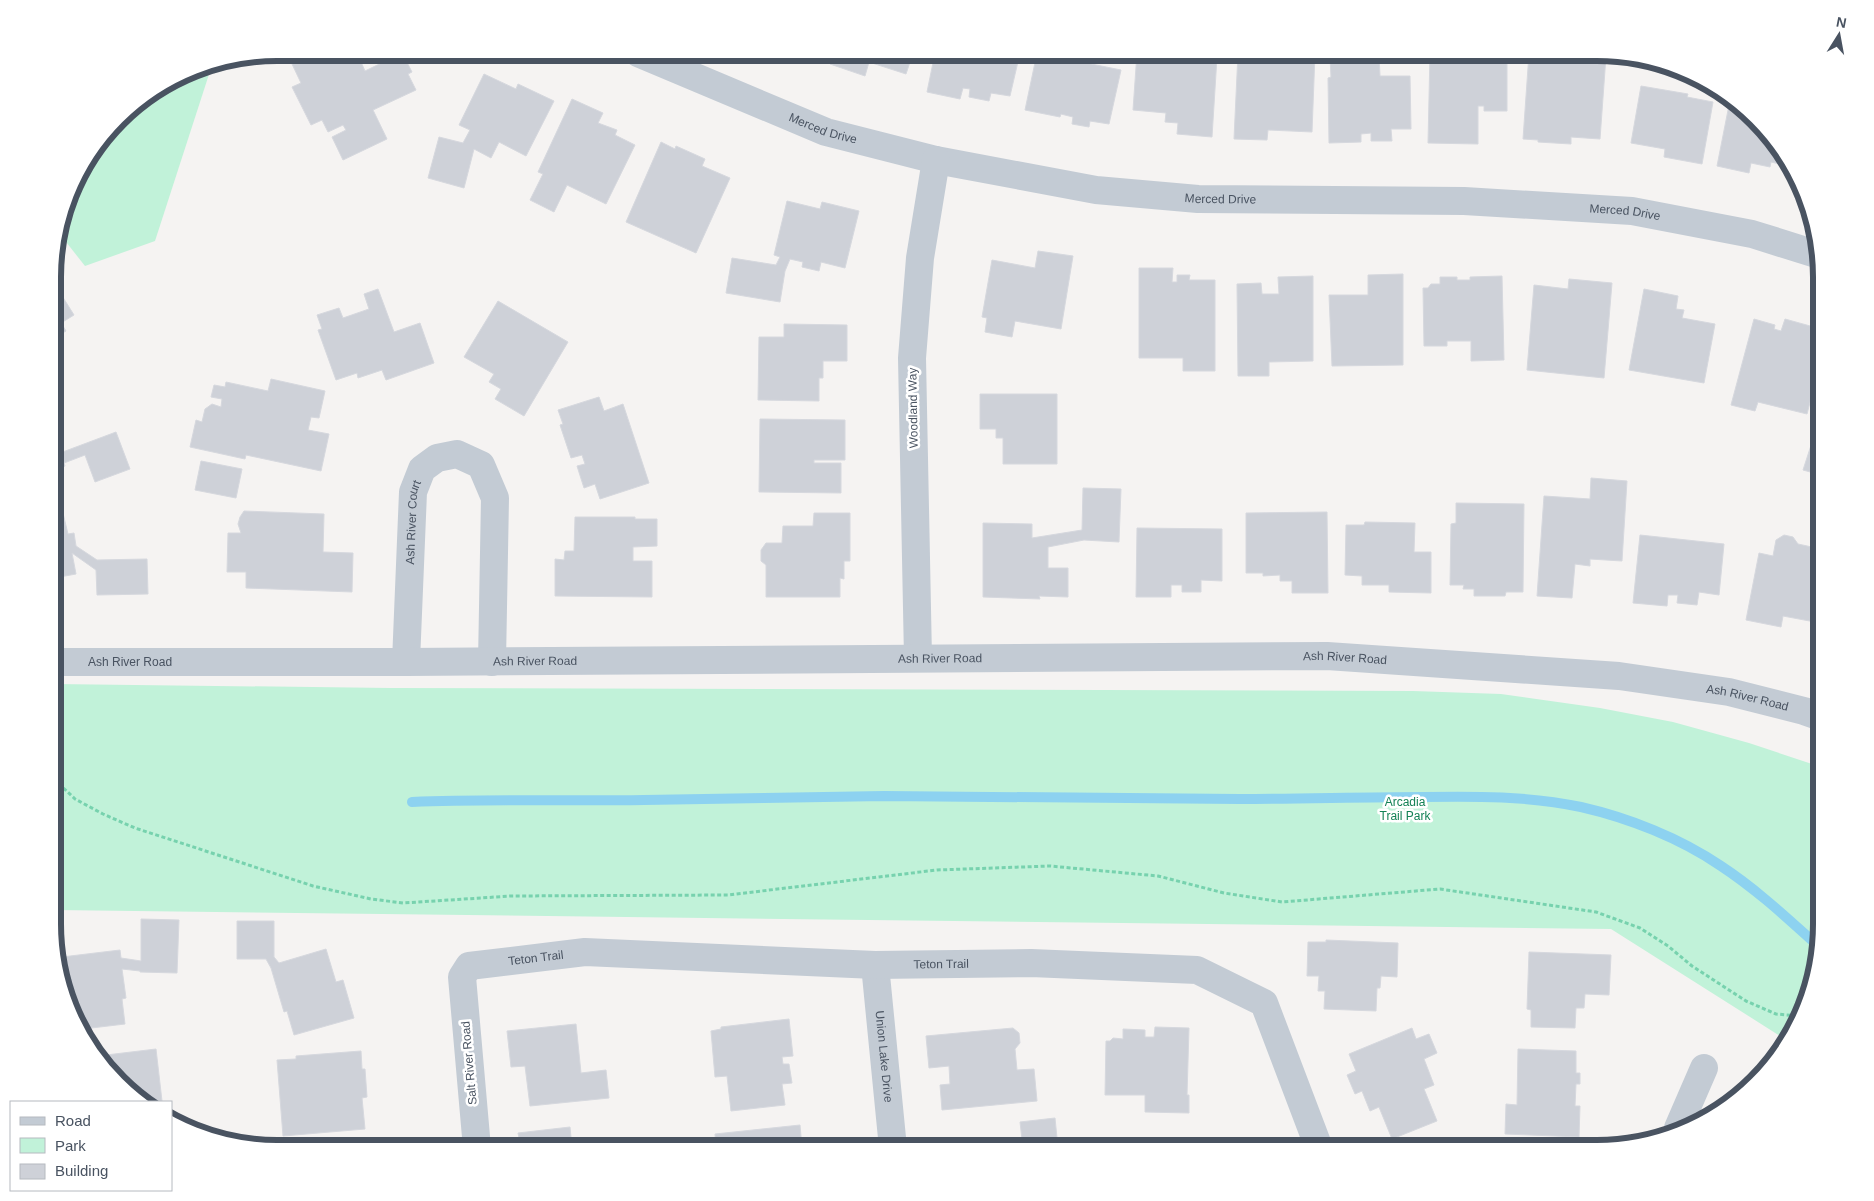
<svg xmlns="http://www.w3.org/2000/svg" width="1874" height="1201" font-family="Arial,sans-serif">
	<style>
		.green { fill: #c1f2d9 }
		.lines { fill: none; stroke-linecap: round; stroke-linejoin: round }
		.stream { stroke: #8dd2f0; stroke-width: 10 }
		.building { fill: #ced1d8; stroke: #d6d8de }
		.path { stroke: #77d2ae; stroke-width: 3; stroke-dasharray: 4 2.5; stroke-linecap: butt }
		.minor { stroke: #c3cbd4; stroke-width: 28 }
		.tertiary { stroke: #c3cbd4; stroke-width: 28 }
		.labels { text-anchor: middle; stroke-width: 5; stroke-linejoin: round; paint-order: stroke }
		.street-label { font-size: 12px; fill: #495361; stroke: #fff }
		.park-label { font-size: 12px; fill: #148256; stroke: #fff }
		.rim { fill: none; stroke: #495361; stroke-width: 6 }
	</style>
	<rect width="100%" height="100%" fill="#f5f3f2"/>
	<!-- green -->
	<g class="green">
		<polygon points="212,65 155,241 85,266 59,233 76,177 129,108 191,69"/>
		<polygon points="54,684 391,688 1413,691 1501,694 1600,708 1673,722 1749,743 1821,767 1821,938 1810,996 1788,1041 1611,929 54,910"/>
	</g>
	<g class="lines">
		<!-- stream -->
		<path class="stream" d="M412 802C489 799 567 801 644 800 724 799 804 797 884 796 1003 796 1122 798 1240 799 1301 799 1361 797 1422 797 1475 796 1529 796 1581 807 1629 818 1680 838 1721 866 1756 889 1786 917 1816 944"/>
	</g>
	<!-- building -->
	<g class="building">
		<polygon points="316,53 357,53 365,71 402,53 412,72 408,74 416,90 373,110 387,139 343,160 332,137 346,130 343,125 328,132 322,120 311,125 292,87 301,83 292,64"/>
		<polygon points="834,53 913,53 906,74 869,62 865,76 830,64"/>
		<polygon points="935,53 1020,53 1010,96 991,93 989,101 969,97 970,89 963,88 960,99 927,92"/>
		<polygon points="1037,53 1121,70 1109,124 1090,121 1089,127 1072,124 1073,117 1061,114 1060,117 1025,110"/>
		<polygon points="1137,53 1217,57 1212,137 1177,134 1178,123 1165,122 1166,113 1133,110"/>
		<polygon points="1238,53 1315,53 1312,132 1268,130 1267,140 1234,139"/>
		<polygon points="1430,53 1507,53 1507,111 1484,111 1484,106 1478,106 1478,144 1428,143"/>
		<polygon points="1529,53 1606,56 1600,139 1571,137 1571,144 1538,142 1538,140 1523,139"/>
		<polygon points="1379,56 1380,76 1410,76 1411,129 1391,129 1392,141 1371,141 1371,133 1361,134 1361,142 1329,143 1328,78 1331,77 1330,57"/>
		<polygon points="1628,58 1665,64 1662,73"/>
		<polygon points="484,74 516,89 518,84 554,101 526,156 499,142 491,158 474,149 464,188 428,178 439,137 463,143 470,130 459,125"/>
		<polygon points="1641,86 1688,94 1687,97 1713,102 1702,164 1664,157 1665,149 1631,143"/>
		<polygon points="572,99 603,113 598,123 617,130 615,135 635,145 606,204 567,185 554,212 530,200 543,174 538,172"/>
		<polygon points="1730,100 1792,165 1792,167 1771,162 1770,167 1751,163 1749,173 1717,166"/>
		<polygon points="661,142 675,149 676,146 705,159 702,166 730,178 696,253 626,222"/>
		<polygon points="787,201 820,209 822,202 859,211 845,268 821,262 819,271 802,267 803,262 790,259 785,271 780,302 726,293 732,258 776,265 780,257 774,255"/>
		<polygon points="1038,251 1073,256 1061,329 1015,321 1012,337 985,332 987,318 982,317 992,260 1035,268"/>
		<polygon points="1139,268 1173,268 1172,282 1177,282 1177,275 1190,275 1189,280 1215,280 1215,371 1183,371 1183,358 1139,358"/>
		<polygon points="1403,274 1403,365 1332,366 1329,295 1368,295 1368,275"/>
		<polygon points="1313,276 1313,361 1269,362 1269,376 1238,376 1237,284 1261,283 1262,294 1279,294 1278,277"/>
		<polygon points="1502,276 1504,360 1471,361 1471,341 1447,341 1447,346 1424,346 1423,288 1428,288 1431,284 1440,284 1440,277 1457,277 1457,280 1470,280 1470,277"/>
		<polygon points="1569,279 1612,283 1604,378 1527,370 1534,285 1568,289"/>
		<polygon points="54,283 74,315 61,323 66,331 54,338"/>
		<polygon points="378,289 394,332 420,323 434,363 386,380 382,370 358,378 357,373 336,380 318,330 322,329 317,315 339,308 343,318 369,309 364,294"/>
		<polygon points="1644,289 1678,296 1676,309 1684,310 1682,318 1715,324 1704,383 1629,370"/>
		<polygon points="498,301 568,342 524,416 495,399 501,389 489,382 494,374 464,357"/>
		<polygon points="1754,319 1775,325 1774,329 1781,331 1785,319 1821,329 1821,360 1807,414 1758,402 1755,411 1731,405"/>
		<polygon points="784,324 847,325 847,361 823,361 823,378 819,378 819,401 758,400 759,337 784,337"/>
		<polygon points="271,379 325,391 319,418 311,417 308,430 329,434 321,471 246,455 245,459 190,447 196,420 202,422 205,409 212,404 221,407 222,399 211,397 214,385 225,387 226,382 268,391"/>
		<polygon points="980,394 1057,394 1057,464 1003,464 1003,438 996,438 996,429 980,429"/>
		<polygon points="599,397 604,411 623,404 649,483 600,499 595,484 584,488 577,466 585,464 582,455 571,458 560,425 563,424 558,410"/>
		<polygon points="760,419 845,420 845,460 814,460 814,463 841,463 841,493 759,492"/>
		<polygon points="116,432 130,469 95,482 85,455 64,463 65,466 54,470 54,439 60,453"/>
		<polygon points="1815,433 1821,433 1821,475 1803,470"/>
		<polygon points="201,461 242,469 236,498 195,490"/>
		<polygon points="1591,478 1627,481 1622,561 1590,559 1590,566 1575,564 1572,598 1537,596 1544,496 1590,499"/>
		<polygon points="1083,488 1121,489 1119,542 1084,540 1048,547 1048,568 1068,568 1068,597 1039,596 1040,599 983,597 983,523 1032,524 1032,538 1082,530"/>
		<polygon points="1456,503 1524,504 1523,592 1506,592 1505,596 1474,596 1474,589 1463,589 1464,585 1450,585 1451,524 1456,523"/>
		<polygon points="62,509 68,534 74,533 76,546 97,560 147,559 148,594 97,595 96,570 72,553 76,574 54,578 54,510"/>
		<polygon points="244,511 324,514 323,552 353,553 352,592 246,588 246,572 227,572 228,533 241,533 238,524 240,517"/>
		<polygon points="1327,512 1328,593 1292,593 1292,581 1280,581 1280,575 1263,576 1263,573 1246,573 1246,513"/>
		<polygon points="814,513 850,513 850,561 844,561 844,579 840,578 840,597 766,597 766,565 761,561 761,550 766,543 782,543 783,526 813,526"/>
		<polygon points="575,517 635,517 635,519 657,519 657,546 633,547 633,561 652,561 652,597 555,596 555,559 564,560 565,551 574,551"/>
		<polygon points="1365,522 1415,523 1414,552 1431,552 1431,593 1389,592 1389,585 1362,585 1362,576 1345,575 1346,525 1364,525"/>
		<polygon points="1137,528 1222,529 1222,581 1201,580 1201,592 1182,592 1182,585 1171,585 1171,597 1136,597"/>
		<polygon points="1640,535 1724,544 1719,595 1699,592 1697,605 1677,603 1678,595 1668,595 1667,606 1633,603"/>
		<polygon points="1784,535 1793,537 1798,544 1821,549 1821,594 1815,622 1783,616 1781,627 1746,620 1759,553 1773,556 1776,540"/>
		<polygon points="141,919 179,920 177,973 140,972 140,971 122,969 126,998 122,999 125,1024 83,1029 65,982 62,957 120,950 121,958 141,961"/>
		<polygon points="237,921 274,921 274,957 279,963 326,949 336,982 343,980 354,1018 294,1035 287,1011 284,1012 271,968 266,959 237,959"/>
		<polygon points="1326,940 1398,943 1397,977 1381,976 1380,988 1377,988 1376,1011 1324,1009 1325,991 1318,991 1319,976 1307,976 1308,942 1326,942"/>
		<polygon points="1529,952 1611,955 1609,995 1585,994 1584,1008 1576,1008 1575,1028 1531,1027 1531,1010 1527,1009"/>
		<polygon points="789,1019 793,1056 782,1057 783,1064 789,1064 792,1083 782,1084 785,1105 731,1111 727,1076 715,1077 711,1031 721,1029 721,1027"/>
		<polygon points="576,1024 581,1073 606,1070 609,1098 530,1106 525,1066 511,1067 507,1031"/>
		<polygon points="1155,1027 1189,1028 1187,1095 1189,1095 1189,1113 1145,1112 1145,1095 1105,1095 1106,1041 1110,1041 1113,1038 1123,1039 1123,1029 1145,1030 1145,1037 1154,1037"/>
		<polygon points="1013,1028 1019,1033 1020,1043 1015,1049 1017,1070 1034,1069 1037,1101 942,1110 940,1085 950,1084 949,1066 929,1068 926,1036"/>
		<polygon points="1412,1028 1416,1039 1429,1034 1437,1053 1424,1059 1434,1085 1424,1089 1437,1121 1392,1139 1379,1107 1370,1111 1362,1091 1355,1094 1347,1075 1356,1071 1349,1054"/>
		<polygon points="156,1049 162,1101 153,1102 144,1102 98,1056"/>
		<polygon points="1518,1049 1576,1051 1576,1073 1580,1073 1580,1084 1576,1084 1575,1106 1580,1106 1579,1137 1505,1134 1506,1104 1517,1105"/>
		<polygon points="361,1051 362,1069 365,1069 367,1097 362,1098 365,1129 283,1136 277,1060 296,1059 296,1056"/>
		<polygon points="1055,1118 1058,1148 1023,1148 1020,1122"/>
		<polygon points="800,1125 802,1148 716,1148 715,1134"/>
		<polygon points="570,1127 572,1148 517,1148 516,1139 519,1138 518,1133"/>
	</g>
	<g class="lines">
		<!-- path -->
		<polyline class="path" points="54,779 75,799 103,814 135,828 313,886 371,899 403,903 511,896 728,895 937,870 1050,866 1158,876 1224,893 1282,902 1440,889 1596,912 1640,928 1668,946 1692,966 1746,1001 1776,1014 1800,1016"/>
		<!-- minor -->
		<g class="minor">
			<path id="s1" d="M638 53 826 132 936 160 1096 190 1198 199 1464 201 1632 211 1752 234 1819 255"/>
			<polyline points="918,658 912,358 920,258 936,160"/>
			<path id="s2" d="M406 662 413 492 422 469 437 458 457 454 481 465 495 498 492 662"/>
			<path id="s3" d="M875 965 893 1148"/>
			<polyline points="1678,1128 1704,1068"/>
			<path id="s4" d="M477 1148 462 977 469 966 585 952 875 965 1031 963 1197 970 1264 1003 1319 1148"/>
		</g>
		<!-- tertiary -->
		<path class="tertiary" id="s5" d="M54 662H406L1327 656 1619 676 1729 692 1804 711 1821 717"/>
	</g>
	<g class="labels">
		<!-- street labels -->
		<g class="street-label">
			<text dy="4" stroke="none"><textPath href="#s1" startOffset="200">Merced Drive</textPath></text>
			<text dy="4" stroke="none"><textPath href="#s1" startOffset="605">Merced Drive</textPath></text>
			<text dy="4" stroke="none"><textPath href="#s1" startOffset="1010">Merced Drive</textPath></text>
			<text transform="translate(913 408) rotate(-91)" y="4">Woodland Way</text>
			<text dy="4" stroke="none"><textPath href="#s2" startOffset="140">Ash River Court</textPath></text>
			<text dy="4" stroke="none"><textPath href="#s5" startOffset="886">Ash River Road</textPath></text>
			<text dy="4" stroke="none"><textPath href="#s5" startOffset="1291">Ash River Road</textPath></text>
			<text dy="4" stroke="none"><textPath href="#s5" startOffset="481">Ash River Road</textPath></text>
			<text dy="4" stroke="none"><textPath href="#s5" startOffset="76">Ash River Road</textPath></text>
			<text dy="4" stroke="none"><textPath href="#s5" startOffset="1696">Ash River Road</textPath></text>
			<text dy="4" stroke="none"><textPath href="#s4" startOffset="252">Teton Trail</textPath></text>
			<text dy="4" stroke="none"><textPath href="#s4" startOffset="658">Teton Trail</textPath></text>
			<text dy="4" stroke="none"><textPath href="#s3" startOffset="92">Union Lake Drive</textPath></text>
			<text transform="translate(469 1063) rotate(-95)" y="4">Salt River Road</text>
		</g>
		<!-- park labels -->
		<g class="park-label">
			<text x="1405" y="806">Arcadia<tspan x="1405" dy="14">Trail Park</tspan></text>
		</g>
	</g>
	<!-- crop -->
	<path d="M0 0H1874V1201H0ZM277 61H1597A216 216 0 0 1 1813 277V924A216 216 0 0 1 1597 1140H277A216 216 0 0 1 61 924V277A216 216 0 0 1 277 61Z" fill="#fff" fill-rule="evenodd"/>
	<path class="rim" d="M277 61H1597A216 216 0 0 1 1813 277V924A216 216 0 0 1 1597 1140H277A216 216 0 0 1 61 924V277A216 216 0 0 1 277 61Z"/>
	<!-- legend -->
	<rect x="10" y="1101" width="162" height="90" fill="#ffffff" stroke="#b6bac0"/>
	<rect x="20" y="1117" width="25" height="8" fill="#c3cbd4" stroke="#b6bac0"/>
	<text x="55" y="1126" font-size="15" fill="#495361">Road</text>
	<rect x="20" y="1138" width="25" height="15" fill="#c1f2d9" stroke="#b6bac0"/>
	<text x="55" y="1151" font-size="15" fill="#495361">Park</text>
	<rect x="20" y="1164" width="25" height="15" fill="#ced1d8" stroke="#b6bac0"/>
	<text x="55" y="1176" font-size="15" fill="#495361">Building</text>
	<!-- north arrow -->
	<g transform="translate(1839 35) rotate(11)" stroke="#ffffff" stroke-width="4" paint-order="stroke">
	<path d="M0-4L9 19L0 12L-9 19Z" fill="#495361"/>
	<text y="-8" font-size="14" font-weight="bold" text-anchor="middle" fill="#495361">N</text>
	</g>
</svg>
